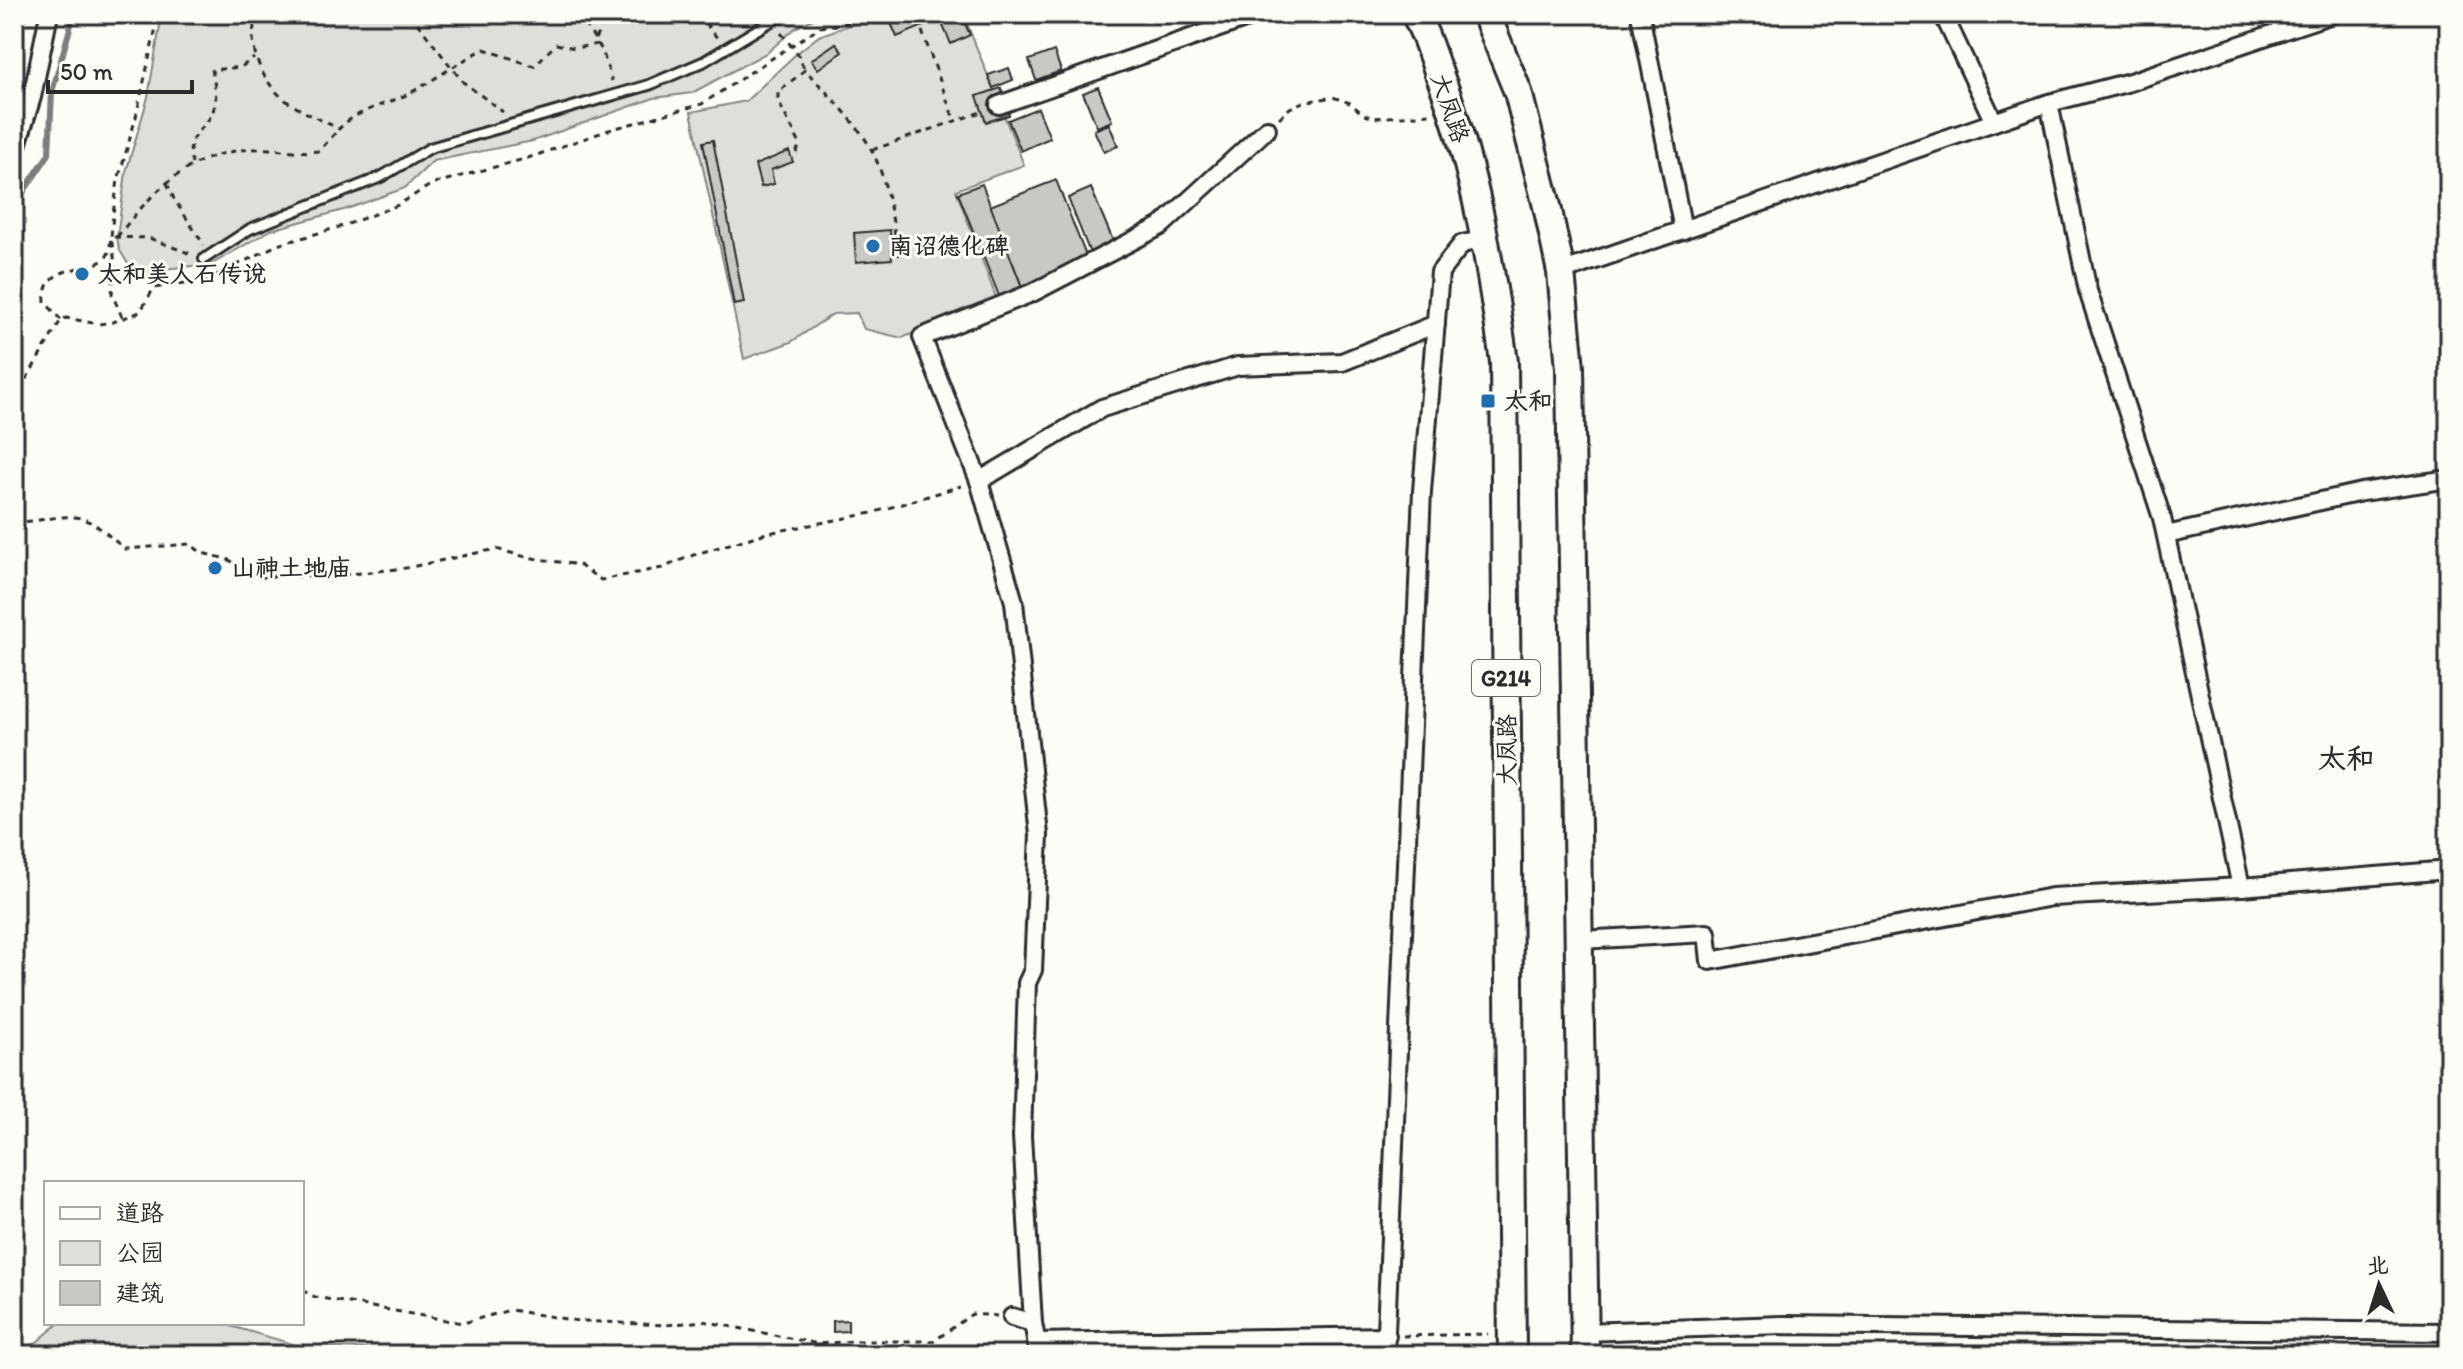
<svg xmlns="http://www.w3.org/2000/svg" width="2463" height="1369" font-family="Itim,'LXGW WenKai TC',sans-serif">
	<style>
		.green { fill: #dfdeda; stroke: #858482; stroke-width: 2 }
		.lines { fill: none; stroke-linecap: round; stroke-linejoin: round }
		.stream { stroke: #7e7d7b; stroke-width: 6 }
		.building { fill: #c9c8c4; stroke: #2b2b2b; stroke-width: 2 }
		.service-casing { stroke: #2b2b2b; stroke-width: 14 }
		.minor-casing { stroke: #2b2b2b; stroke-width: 22 }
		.trunk-casing { stroke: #2b2b2b; stroke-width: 32 }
		.path { stroke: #2b2b2b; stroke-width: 3; stroke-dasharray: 6 6; stroke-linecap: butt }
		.service { stroke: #fdfcf7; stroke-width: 8 }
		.minor { stroke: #fdfcf7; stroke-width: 16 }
		.trunk { stroke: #fdfcf7; stroke-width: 26 }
		.poi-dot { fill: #1f6fb2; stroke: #fdfcf7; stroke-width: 3 }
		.labels { text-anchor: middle; stroke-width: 6; stroke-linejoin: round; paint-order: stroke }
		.shield { fill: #fdfcf7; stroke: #6a6a68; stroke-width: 2 }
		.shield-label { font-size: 22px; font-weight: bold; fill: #2b2b2b }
		.street-label { font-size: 24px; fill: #2b2b2b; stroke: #fdfcf7 }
		.poi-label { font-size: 24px; font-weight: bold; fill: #2b2b2b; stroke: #fdfcf7; text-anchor: start }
		.quarter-label { font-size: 28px; font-weight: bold; fill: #2b2b2b; stroke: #fdfcf7 }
	</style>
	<rect width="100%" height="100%" fill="#fdfcf7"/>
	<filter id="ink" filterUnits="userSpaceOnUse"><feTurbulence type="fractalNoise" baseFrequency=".0125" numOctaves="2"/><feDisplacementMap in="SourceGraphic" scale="16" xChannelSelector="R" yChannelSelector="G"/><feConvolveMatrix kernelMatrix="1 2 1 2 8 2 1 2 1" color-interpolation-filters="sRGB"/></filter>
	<g filter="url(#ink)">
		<!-- green -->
		<g class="green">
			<polygon points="162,14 823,14 795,28 768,52 692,93 654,98 533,141 433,161 405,188 347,209 271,230 212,264 163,269 136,277 119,249 117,237 126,172 148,97"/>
			<polygon points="879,14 963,14 1024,165 956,190 997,300 902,338 864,329 857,313 833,314 791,342 744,359 691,112 746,101 797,53 819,36"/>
			<polygon points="59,1323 220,1323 303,1347 380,1349 381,1355 22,1355"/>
		</g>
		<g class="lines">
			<!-- stream -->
			<polyline class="stream" points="14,206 49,154 52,92 74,14"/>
		</g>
		<!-- building -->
		<g class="building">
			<polygon points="894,14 961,14 970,35 951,44 940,19 897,37 888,16"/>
			<polygon points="836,43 842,52 818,69 811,60"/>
			<polygon points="1054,51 1061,71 1036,80 1029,60"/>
			<polygon points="1009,68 1013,80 993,88 988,75"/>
			<polygon points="1098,87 1112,121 1097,127 1083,93"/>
			<polygon points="1001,88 1009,115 986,122 977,96"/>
			<polygon points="1038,108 1050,138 1021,151 1008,120"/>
			<polygon points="1109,124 1118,146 1104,152 1094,130"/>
			<polygon points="713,140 744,303 734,305 703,142"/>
			<polygon points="789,151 793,162 771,170 774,184 761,187 755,165"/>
			<polygon points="1056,180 1086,256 1022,287 990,206"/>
			<polygon points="982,184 1022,287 999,296 958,193"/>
			<polygon points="1091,188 1114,243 1090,253 1068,198"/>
			<polygon points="890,230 892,259 856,262 854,233"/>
			<polygon points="848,1320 848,1331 833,1332 833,1321"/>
		</g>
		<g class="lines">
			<!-- service casing -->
			<g class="service-casing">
				<polyline id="service" points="204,259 250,229 381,177 430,148 649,85 703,62 783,14"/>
			</g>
			<!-- minor casing -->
			<g class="minor-casing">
				<g id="minor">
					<polyline points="1640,14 1683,230"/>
					<polyline points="1943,14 1994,122"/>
					<polyline points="2049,103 2088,291 2162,518 2241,887"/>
					<polyline points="999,105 1259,14"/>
					<polyline points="14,155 32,97 49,14"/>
					<polyline points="1561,272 2049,103 2130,82 2332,14"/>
					<polyline points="979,481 1102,408 1238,366 1342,362 1436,324"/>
					<polyline points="2166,535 2362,492 2449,479"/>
					<polyline points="1580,940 1707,933 1710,961 2052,897 2241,887 2449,870"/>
					<polyline points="1012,1317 1033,1323"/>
					<polyline points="1585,1332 1782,1325 2449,1332"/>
					<polyline points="1036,1342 1387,1336"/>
					<polyline points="1039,1355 1033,1323 1022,1136 1027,983 1033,970 1039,835 1014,602 979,481 922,337 1034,292 1161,226 1267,129"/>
					<polyline points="1385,1355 1422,491 1440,272 1462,244 1486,239"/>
				</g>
			</g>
			<!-- trunk casing -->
			<g class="trunk-casing">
				<g id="trunk">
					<path d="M1415 14C1426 33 1432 56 1440 76 1476 171 1490 263 1504 362L1512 1355"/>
					<polyline points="1486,14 1518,92 1547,206 1561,272 1570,368 1585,1355"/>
				</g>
			</g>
			<!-- path -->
			<g class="path">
				<polyline points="26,14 27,26"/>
				<path d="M258 14C244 44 262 84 288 102 304 113 322 120 339 129 357 109 388 105 412 92 437 78 459 62 484 49L534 66 556 44 575 48 598 44"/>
				<polyline points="410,14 463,82 503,112"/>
				<polyline points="578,14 602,50 612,81"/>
				<polyline points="698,14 718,39"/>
				<polyline points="922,31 955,122"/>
				<polyline points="781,33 797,53 805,70"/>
				<polyline points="595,39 601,27 603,14"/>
				<polyline points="1279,118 1290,108 1303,102 1333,97 1350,103 1363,114 1373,118 1431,114"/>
				<polyline points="872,150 984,111"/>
				<path d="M796 153 800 144 778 101V92L805 70C828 94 854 119 870 147 888 180 892 220 899 256"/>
				<path d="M192 164C184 130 206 134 214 108 218 98 214 81 212 70L241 67 254 58"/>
				<polyline points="167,183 174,199 204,245"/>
				<path d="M117 237C159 183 198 146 270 149 288 150 302 153 319 151L339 129"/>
				<polyline points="122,317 112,294 115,263 111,237 113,214 118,180 136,117 159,14"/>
				<path d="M61 320 45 302C41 260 96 274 107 256 110 251 110 243 111 237L149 238 191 254"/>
				<polyline points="14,400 61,320 66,318 99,324 113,322 140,312 154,288 209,279 277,245 343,226 398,205 432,184 528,158 609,130 702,104 820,27 843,24 869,14"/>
				<path d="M14 521C37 524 62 512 84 519 98 524 113 540 125 549L190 544 202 553 227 559 260 577 342 575 406 568 496 549 526 557 579 565 601 580 662 568 696 554 763 534 872 513 961 486"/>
				<polyline points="302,1290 315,1297 463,1323 510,1310 578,1321 666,1325 703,1321 819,1344 854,1341 934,1341 972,1314 997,1316"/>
				<polyline points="1403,1336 1488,1334"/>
				<polyline points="817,1355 819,1344"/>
			</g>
			<!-- service -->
			<use href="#service" class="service"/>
			<!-- minor -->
			<use href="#minor" class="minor"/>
			<!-- trunk -->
			<use href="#trunk" class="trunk"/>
		</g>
	</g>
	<!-- markers -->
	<g class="poi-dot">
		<circle cx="873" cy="246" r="8"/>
		<circle cx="82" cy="274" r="8"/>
		<rect x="1480" y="393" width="16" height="16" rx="4"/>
		<circle cx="215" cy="568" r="8"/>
	</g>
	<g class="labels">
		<!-- shield labels -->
		<rect class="shield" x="1472" y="660" width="68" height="36" rx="6"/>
		<g class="shield-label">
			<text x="1506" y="686">G214</text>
		</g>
		<!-- street labels -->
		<g class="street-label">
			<text transform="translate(1450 108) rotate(71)" y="8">大凤路</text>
			<text transform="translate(1507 750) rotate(-90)" y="8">大凤路</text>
		</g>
		<!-- poi labels -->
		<g class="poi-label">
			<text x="889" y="254">南诏德化碑</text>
			<text x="98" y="282">太和美人石传说</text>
			<text x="1504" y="409">太和</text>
			<text x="231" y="576">山神土地庙</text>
		</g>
		<!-- quarter labels -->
		<g class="quarter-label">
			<text x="2346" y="768">太和</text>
		</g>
	</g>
	<!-- margin -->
	<rect width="2463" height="1369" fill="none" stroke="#fdfcf7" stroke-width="48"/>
	<rect x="24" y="24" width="2415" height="1321" fill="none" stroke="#2b2b2b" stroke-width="3" filter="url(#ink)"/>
	<!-- legend -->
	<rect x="44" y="1181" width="260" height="144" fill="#fdfcf7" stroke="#a9a8a5" stroke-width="2"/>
	<rect x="60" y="1207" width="40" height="12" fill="#fdfcf7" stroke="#a9a8a5" stroke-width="2"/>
	<text x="116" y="1221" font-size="24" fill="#2b2b2b">道路</text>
	<rect x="60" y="1241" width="40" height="24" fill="#dfdeda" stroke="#a9a8a5" stroke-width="2"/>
	<text x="116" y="1261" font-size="24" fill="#2b2b2b">公园</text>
	<rect x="60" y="1281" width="40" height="24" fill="#c9c8c4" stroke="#a9a8a5" stroke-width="2"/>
	<text x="116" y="1301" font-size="24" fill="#2b2b2b">建筑</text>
	<!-- north arrow -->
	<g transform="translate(2379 1285) rotate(356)" stroke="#fdfcf7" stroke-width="6" paint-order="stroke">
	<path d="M0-6L14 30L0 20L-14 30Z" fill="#2b2b2b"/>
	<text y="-12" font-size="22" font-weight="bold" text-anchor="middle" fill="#2b2b2b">北</text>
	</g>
	<!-- scale -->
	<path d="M48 80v12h144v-12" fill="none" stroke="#2b2b2b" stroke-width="4"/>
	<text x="60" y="80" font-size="24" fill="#2b2b2b" stroke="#fdfcf7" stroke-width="6" paint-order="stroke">50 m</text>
</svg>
